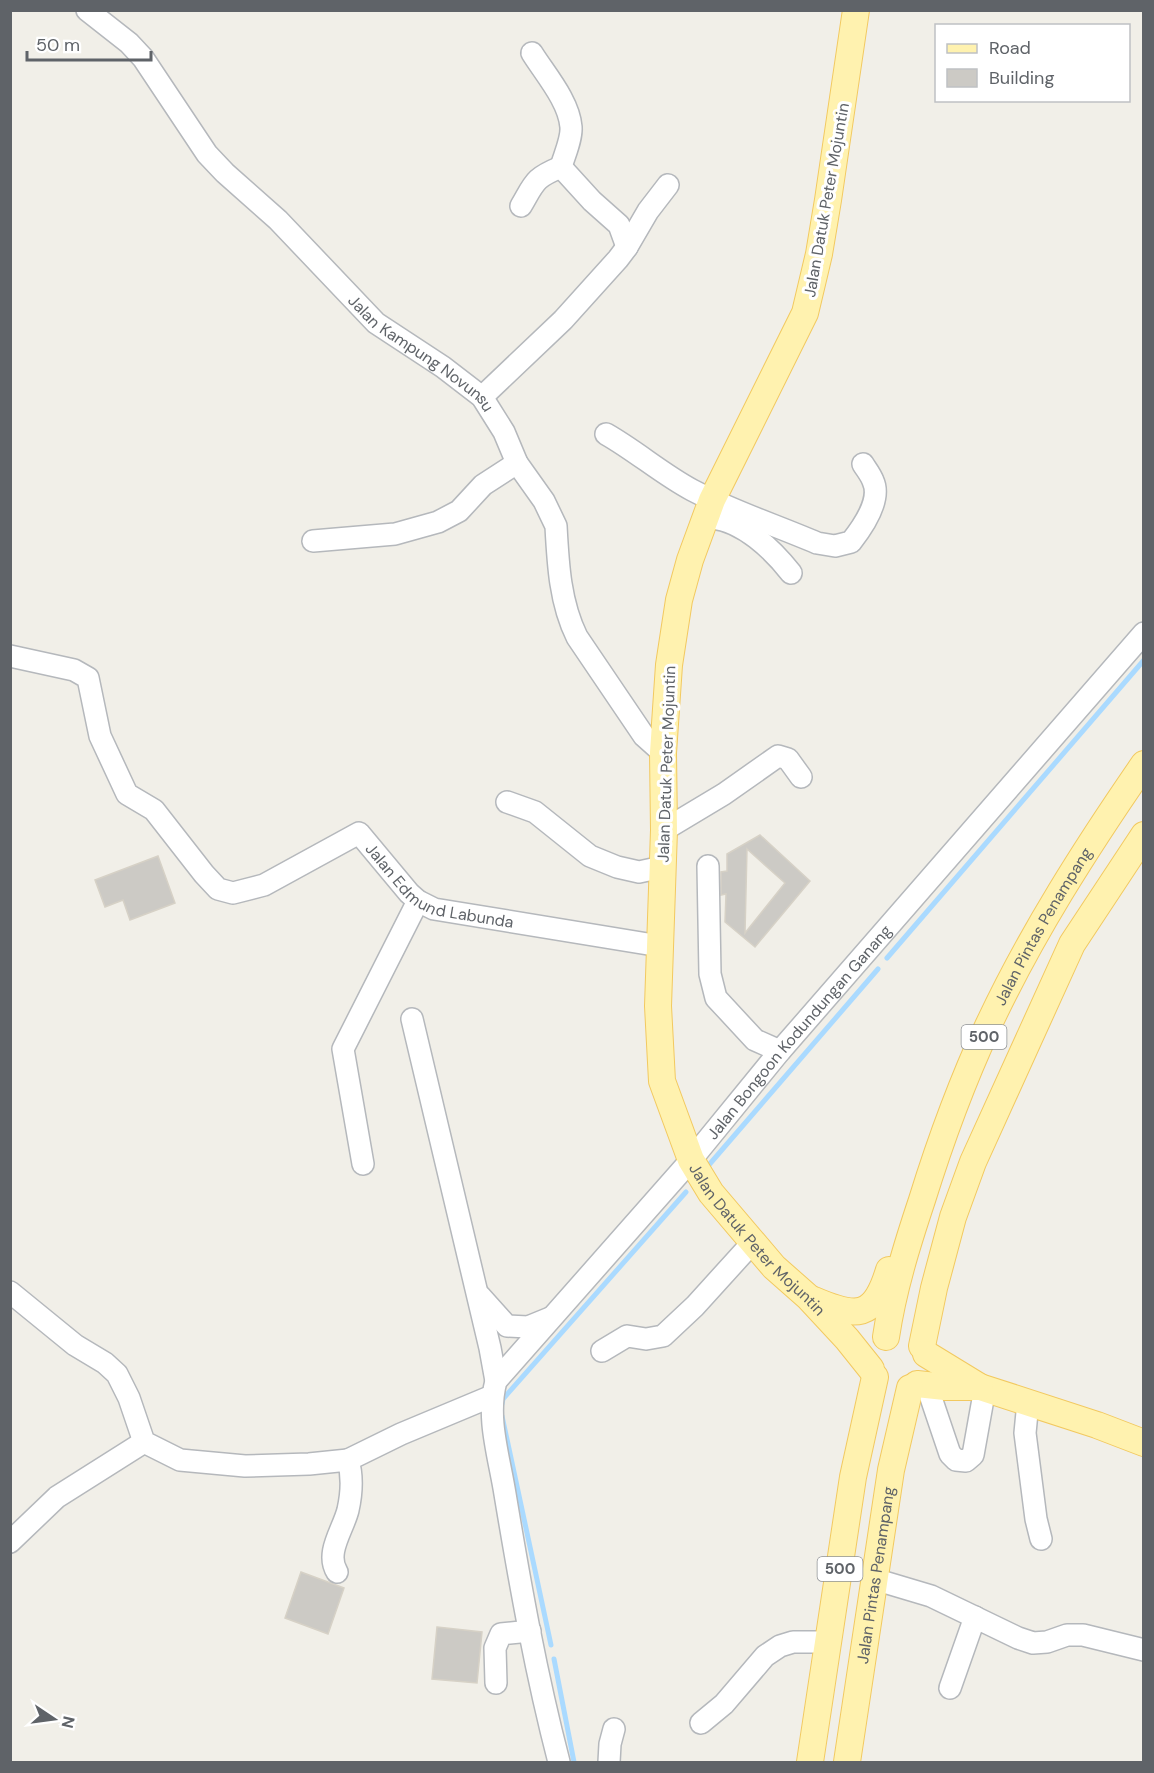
<svg xmlns="http://www.w3.org/2000/svg" width="1154" height="1773" font-family="'DM Sans',sans-serif">
	<style>
		.lines { fill: none; stroke-linecap: round; stroke-linejoin: round }
		.stream { stroke: #aadaff; stroke-width: 5 }
		.building { fill: #cccac5; stroke: #d6d1c6; stroke-width: 1.5; fill-rule: evenodd }
		.minor-casing { stroke: #b5b8bc; stroke-width: 24 }
		.major-casing { stroke: #f2c960; stroke-width: 28 }
		.minor { stroke: #fff; stroke-width: 21 }
		.major { stroke: #fff2af; stroke-width: 26 }
		.labels { text-anchor: middle; stroke-width: 6; stroke-linejoin: round; paint-order: stroke }
		.shield { fill: #fff; stroke: #8f9295; stroke-width: 1.5 }
		.shield-label { font-size: 15px; font-weight: bold; fill: #5f6368 }
		.street-label { font-size: 16px; fill: #5f6368; stroke: #fff }
	</style>
	<rect width="100%" height="100%" fill="#f1efe8"/>
	<g class="lines">
		<!-- stream -->
		<g class="stream">
			<polyline points="887,958 1144,660"/>
			<polyline points="708,1166 878,969"/>
			<polyline points="502,1404 503,1399 686,1192"/>
			<polyline points="502,1416 551,1645"/>
			<polyline points="554,1659 574,1762"/>
		</g>
	</g>
	<!-- building -->
	<g class="building">
		<path d="M760 835 810 881 755 947 725 922 726 894 721 895V872L727 871V854ZM747 849 785 883 745 933Z"/>
		<polygon points="158,856 175,903 130,920 123,900 105,907 95,880"/>
		<polygon points="301,1572 344,1588 328,1634 285,1618"/>
		<polygon points="437,1627 482,1632 477,1683 432,1679"/>
	</g>
	<g class="lines">
		<!-- minor casing -->
		<g class="minor-casing">
			<g id="minor">
				<path id="s1" d="M87 10 129 43 143 58 207 154 225 173 278 220 376 323 443 367 482 397 504 432 517 463 544 501 556 526C558 564 560 603 577 637L644 736 663 753"/>
				<path d="M532 53C545 74 569 101 571 127 572 139 564 156 561 167"/>
				<path d="M521 206C535 182 534 178 561 167L592 201 619 225 627 247"/>
				<polyline points="482,397 563,320 618,259 627,247 648,211 668,185"/>
				<path d="M606 434C636 451 662 474 692 490 732 511 775 525 817 543L835 546 851 542C862 528 882 500 873 481 871 475 866 469 863 464"/>
				<path d="M712 518C743 521 773 550 791 573"/>
				<polyline points="313,541 395,534 438,522 459,511 483,485 517,463"/>
				<path id="s2" d="M10 656 74 670 88 678 100 736 127 794 154 810 204 874 218 889 233 893 264 885 359 833 409 893 418 901 434 909 660 946"/>
				<polyline points="507,802 535,812 590,856 617,867 639,872 662,867"/>
				<polyline points="664,830 724,794 778,756 788,759 801,777"/>
				<polyline points="708,866 710,974 716,998 755,1040 780,1051"/>
				<polyline points="412,1019 490,1348 496,1381"/>
				<polyline points="363,1164 343,1049 418,901"/>
				<polyline points="10,1292 75,1345 105,1363 117,1374 129,1398 144,1442 180,1460 245,1466 309,1464 348,1460"/>
				<polyline points="480,1296 507,1326 528,1327 550,1318"/>
				<polyline points="602,1351 627,1336 646,1339 663,1336 695,1306 753,1242"/>
				<polyline points="927,1386 950,1454 956,1460 966,1461 973,1455 985,1388"/>
				<polyline points="1028,1402 1025,1433 1036,1519 1041,1539"/>
				<polyline points="10,1542 57,1497 144,1442"/>
				<path d="M337 1572C325 1553 343 1530 348 1510 352 1492 353 1477 348 1460L401 1434 492 1396"/>
				<polyline points="874,1579 931,1596 1018,1638 1033,1643 1047,1642 1067,1635 1083,1635 1144,1650"/>
				<polyline points="496,1683 495,1648 501,1634 530,1631"/>
				<polyline points="950,1688 975,1617"/>
				<polyline points="701,1723 724,1704 765,1656 780,1646 793,1642 828,1642"/>
				<path id="s3" d="M559 1762C536 1674 520 1584 505 1494 499 1456 486 1418 496 1381L691 1160 780 1051 1144 633"/>
				<polyline points="609,1762 610,1744 614,1729"/>
			</g>
		</g>
		<!-- major casing -->
		<g class="major-casing">
			<g id="major">
				<path id="s4" d="M856 10 828 200 819 254 805 313 712 500 690 560 679 600 669 665 663 753 664 830 658 1006 662 1081 691 1160 711 1193 774 1267 808 1297 847 1339 871 1369"/>
				<path d="M814 1300C856 1318 874 1320 889 1270"/>
				<path id="s5" d="M886 1337C893 1290 907 1245 922 1200 940 1142 962 1082 988 1026 1031 934 1086 848 1144 764"/>
				<polyline points="922,1346 934,1288 953,1217 973,1162 1072,944 1144,835"/>
				<polyline points="926,1354 980,1387 1097,1425 1144,1443"/>
				<polyline points="917,1384 945,1387 980,1387"/>
				<polyline points="810,1762 853,1477 875,1377"/>
				<path id="s6" d="M847 1762 891 1470 910 1388"/>
			</g>
		</g>
		<!-- minor -->
		<use href="#minor" class="minor"/>
		<!-- major -->
		<use href="#major" class="major"/>
	</g>
	<g class="labels">
		<!-- shield labels -->
		<g class="shield">
			<rect x="961.5" y="1025" width="45" height="24" rx="4.5"/>
			<rect x="817.5" y="1557" width="45" height="24" rx="4.5"/>
		</g>
		<g class="shield-label">
			<text x="984" y="1042">500</text>
			<text x="840" y="1574">500</text>
		</g>
		<!-- street labels -->
		<g class="street-label">
			<text transform="translate(826 200) rotate(-80)" y="6">Jalan Datuk Peter Mojuntin</text>
			<text dy="6" stroke="none"><textPath href="#s1" startOffset="483">Jalan Kampung Novunsu</textPath></text>
			<text transform="translate(666 764) rotate(-88)" y="6">Jalan Datuk Peter Mojuntin</text>
			<text dy="6" stroke="none"><textPath href="#s2" startOffset="596">Jalan Edmund Labunda</textPath></text>
			<text dy="6" stroke="none"><textPath href="#s5" startOffset="442">Jalan Pintas Penampang</textPath></text>
			<text dy="6" stroke="none"><textPath href="#s3" startOffset="850">Jalan Bongoon Kodundungan Ganang</textPath></text>
			<text dy="6" stroke="none"><textPath href="#s4" startOffset="1292">Jalan Datuk Peter Mojuntin</textPath></text>
			<text dy="6" stroke="none"><textPath href="#s6" startOffset="189">Jalan Pintas Penampang</textPath></text>
		</g>
	</g>
	<!-- border -->
	<rect width="1154" height="1773" fill="none" stroke="#5f6368" stroke-width="24"/>
	<!-- legend -->
	<rect x="935" y="24" width="195" height="78" fill="#ffffff" stroke="#bfc1c3" stroke-width="1.5"/>
	<rect x="947" y="44" width="30" height="9" fill="#fff2af" stroke="#bfc1c3" stroke-width="1.5"/>
	<text x="989" y="54" font-size="18" fill="#5f6368">Road</text>
	<rect x="947" y="69" width="30" height="18" fill="#cccac5" stroke="#bfc1c3" stroke-width="1.5"/>
	<text x="989" y="84" font-size="18" fill="#5f6368">Building</text>
	<!-- north arrow -->
	<g transform="translate(54 1719) rotate(103)" stroke="#ffffff" stroke-width="4.5" paint-order="stroke">
	<path d="M0-4.5L10 22L0 15L-10 22Z" fill="#5f6368"/>
	<text y="-9" font-size="16" font-weight="bold" text-anchor="middle" fill="#5f6368">N</text>
	</g>
	<!-- scale -->
	<path d="M27 51v9h124v-9" fill="none" stroke="#5f6368" stroke-width="3"/>
	<text x="36" y="51" font-size="18" fill="#5f6368" stroke="#ffffff" stroke-width="4.5" paint-order="stroke">50 m</text>
</svg>
